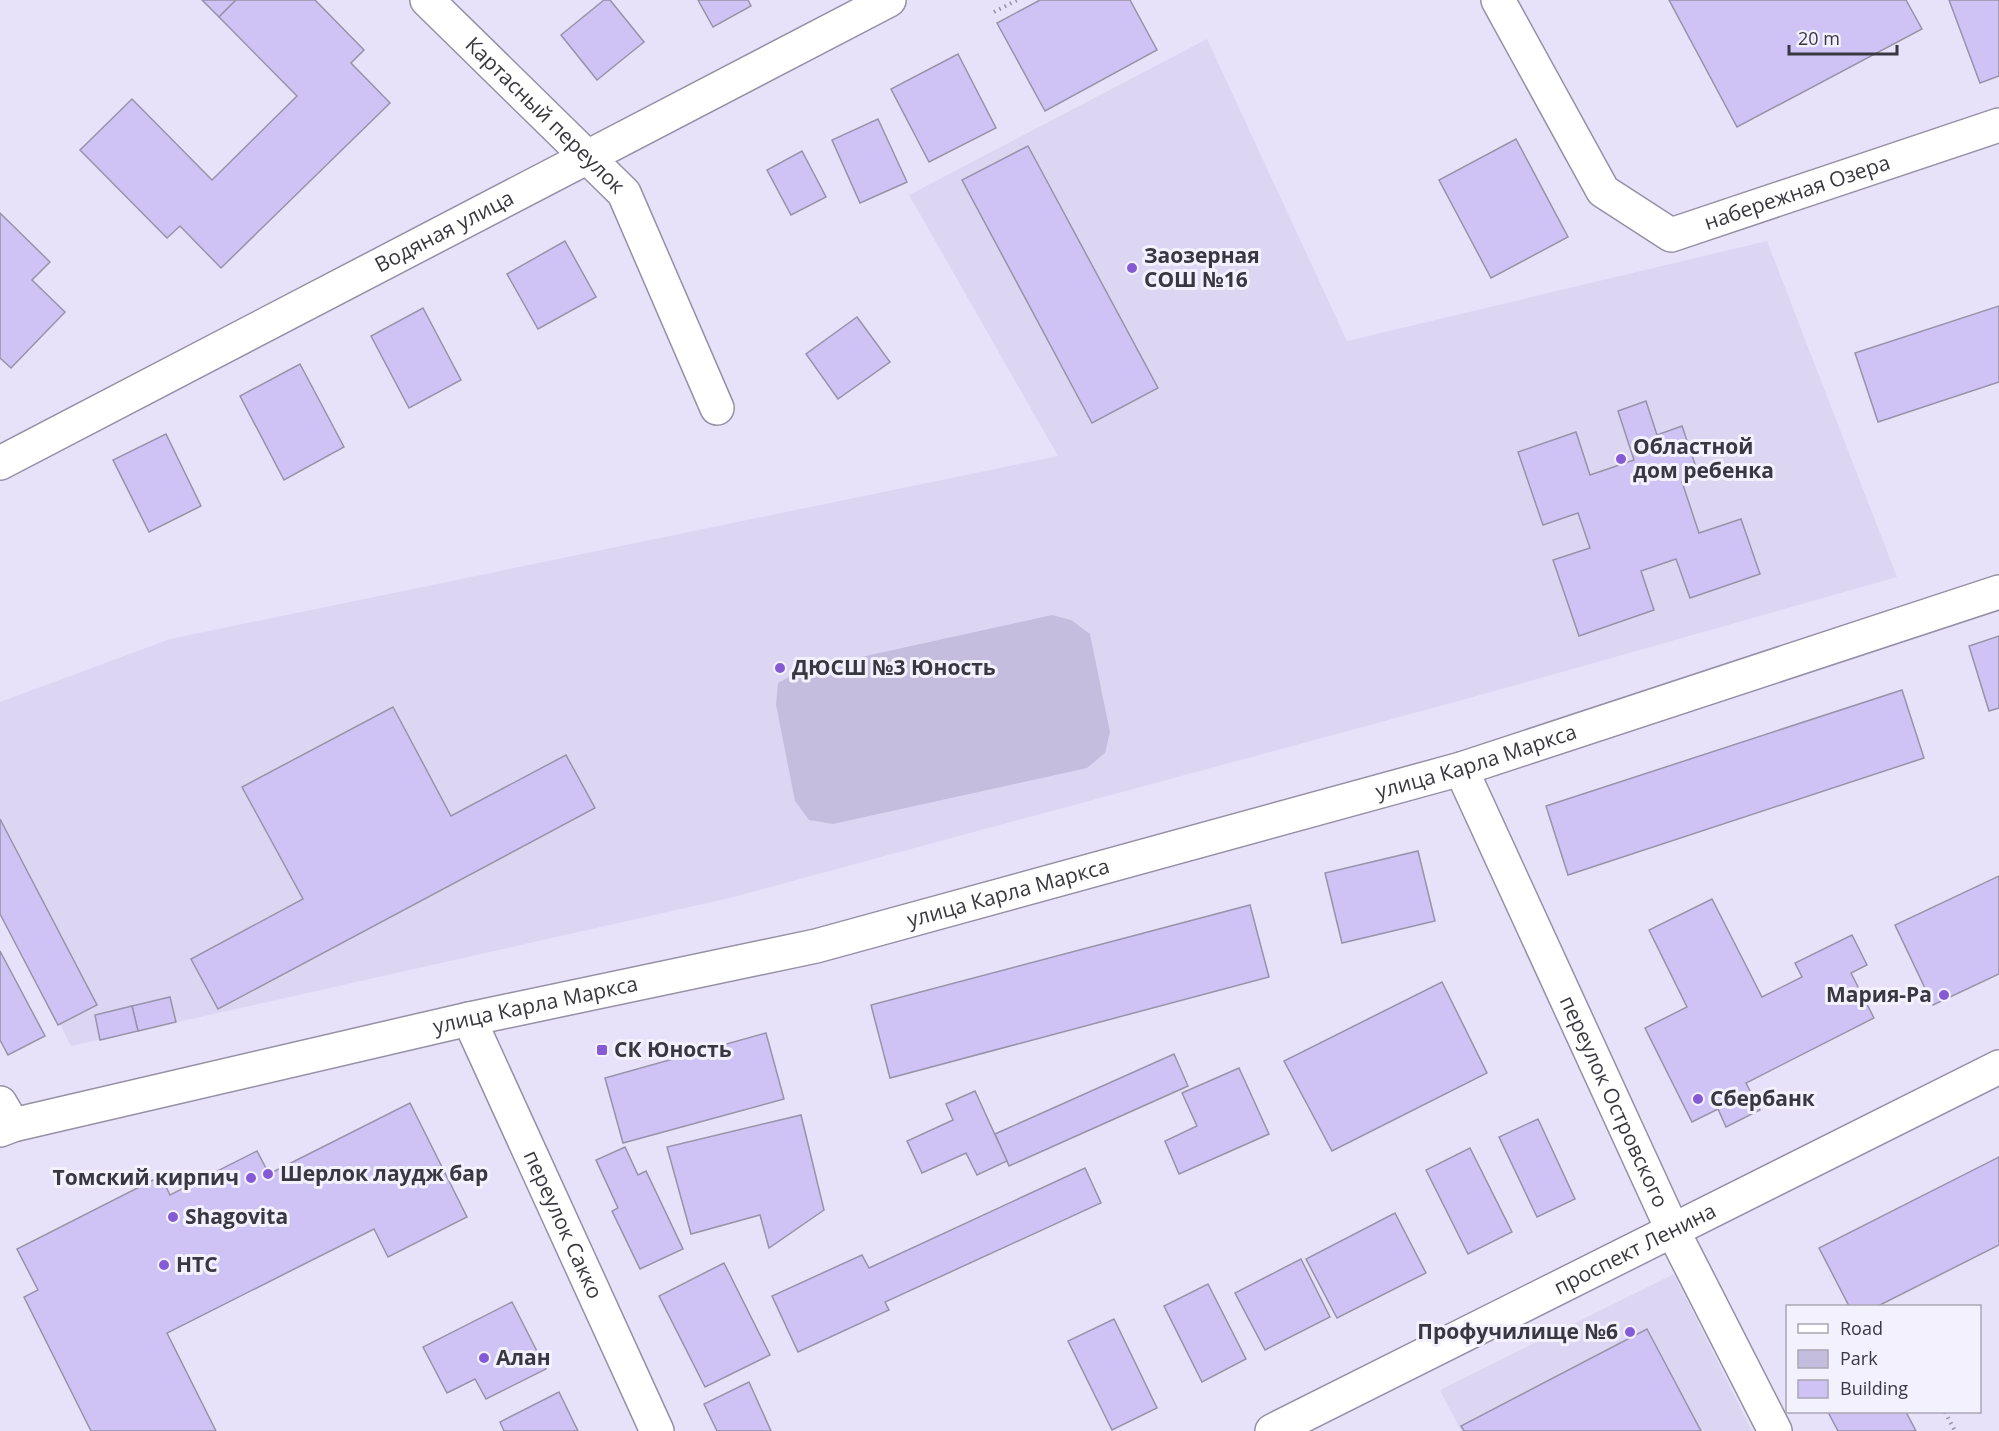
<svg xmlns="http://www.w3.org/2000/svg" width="1999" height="1431" font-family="'Open Sans',sans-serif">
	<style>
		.built { fill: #dcd6f3 }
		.green { fill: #c5bdde }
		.building { fill: #cfc3f6; stroke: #9893a8; stroke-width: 1.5 }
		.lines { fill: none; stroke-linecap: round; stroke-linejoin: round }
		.minor-casing { stroke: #9590a5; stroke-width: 36 }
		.tertiary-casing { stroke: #9590a5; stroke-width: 36 }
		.primary-casing { stroke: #9590a5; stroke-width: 36 }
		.path { stroke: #9793a4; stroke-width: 4; stroke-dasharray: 1.5 4.5; stroke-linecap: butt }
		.minor { stroke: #fff; stroke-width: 33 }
		.tertiary { stroke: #fff; stroke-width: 33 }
		.primary { stroke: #fff; stroke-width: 33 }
		.poi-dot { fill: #855bd5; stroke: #f4f1ff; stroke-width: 2 }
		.labels { text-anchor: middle; stroke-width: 6; stroke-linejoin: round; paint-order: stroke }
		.street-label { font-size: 21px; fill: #393740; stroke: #f4f1ff }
		.poi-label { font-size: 21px; font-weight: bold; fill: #393740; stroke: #f4f1ff; text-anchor: start }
	</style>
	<rect width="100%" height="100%" fill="#e7e2f9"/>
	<!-- built -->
	<g class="built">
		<polygon points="1207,39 1347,341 1767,241 1897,577 1477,696 730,898 71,1046 0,906 0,702 170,639 1058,456 909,195"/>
		<polygon points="1674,1274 1752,1431 1461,1431 1440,1390"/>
	</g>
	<!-- green -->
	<polygon class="green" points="1052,615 1071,620 1090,634 1110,732 1105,753 1087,768 833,824 809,820 795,801 776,705 778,683 802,670"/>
	<!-- building -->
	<g class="building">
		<polygon points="202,0 236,0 219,17"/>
		<polygon points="236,0 315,0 364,50 351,63 390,103 221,268 180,226 167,238 80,150 132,99 212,180 297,96 219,17"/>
		<polygon points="604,0 610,0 644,42 597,80 561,35"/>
		<polygon points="698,0 748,0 751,6 713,27"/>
		<polygon points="1040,0 1130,0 1157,50 1045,111 997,23"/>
		<polygon points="1669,0 1906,0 1922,29 1737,127"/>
		<polygon points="1949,0 1999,0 1999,76 1980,83"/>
		<polygon points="958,54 996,128 929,162 891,89"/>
		<polygon points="878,119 907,182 860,203 832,140"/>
		<polygon points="1516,139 1568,237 1491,278 1439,180"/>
		<polygon points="1028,146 1158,388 1092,423 962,180"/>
		<polygon points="802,151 826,197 791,215 767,170"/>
		<polygon points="0,213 50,262 32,280 65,312 11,368 0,358"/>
		<polygon points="565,241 596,297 538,329 507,274"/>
		<polygon points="1999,306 1999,382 1878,422 1855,353"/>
		<polygon points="423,308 461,380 409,408 371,336"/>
		<polygon points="857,317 890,362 838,399 806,354"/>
		<polygon points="300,364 344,447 284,480 240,396"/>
		<polygon points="1646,401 1657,435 1682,426 1699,476 1682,482 1699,533 1741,519 1760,574 1690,598 1676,559 1641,571 1654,610 1579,636 1553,560 1590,548 1578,513 1543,525 1518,452 1576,432 1590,475 1634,460 1618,411"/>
		<polygon points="166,434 201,506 149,532 113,460"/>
		<polygon points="1999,636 1999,708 1989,711 1969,646"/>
		<polygon points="1902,690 1924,758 1568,875 1546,806"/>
		<polygon points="393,707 451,816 566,755 595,808 218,1009 191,959 303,899 242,787"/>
		<polygon points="0,819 97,1005 58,1025 0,914"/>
		<polygon points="1418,851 1435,921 1342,943 1325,873"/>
		<polygon points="1999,876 1999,974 1933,1005 1895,925"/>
		<polygon points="1712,899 1762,997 1802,977 1795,963 1852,935 1867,965 1851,973 1874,1018 1746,1083 1760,1110 1726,1127 1718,1109 1692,1122 1645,1028 1687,1007 1649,930"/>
		<polygon points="1250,905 1269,977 890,1078 871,1005"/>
		<polygon points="0,951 45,1036 8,1055 0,1040"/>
		<polygon points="1442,982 1487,1073 1332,1151 1284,1061"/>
		<polygon points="170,997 176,1022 138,1031 132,1006"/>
		<polygon points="132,1006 138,1031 100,1040 95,1015"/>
		<polygon points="766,1033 784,1099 623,1143 605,1078"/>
		<polygon points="1174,1054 1188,1086 1009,1166 995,1134"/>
		<polygon points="1239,1068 1269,1134 1179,1174 1165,1141 1197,1126 1182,1093"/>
		<polygon points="975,1091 1007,1161 977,1175 966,1153 922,1173 907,1141 953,1120 946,1104"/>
		<polygon points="410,1103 467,1217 388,1257 374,1229 167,1333 216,1431 91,1431 24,1297 38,1290 17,1249 161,1176 170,1195 257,1151 269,1174"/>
		<polygon points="801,1115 824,1210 769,1248 760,1215 691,1234 667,1147"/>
		<polygon points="1538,1119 1575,1199 1537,1217 1499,1137"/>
		<polygon points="625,1147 638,1175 646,1171 683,1249 640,1269 612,1211 618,1208 596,1160"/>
		<polygon points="1470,1148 1512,1232 1468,1254 1426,1170"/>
		<polygon points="1999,1157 1999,1245 1878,1306 1849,1306 1819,1248"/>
		<polygon points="1085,1168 1101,1203 885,1302 889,1310 798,1352 772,1296 862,1255 869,1268"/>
		<polygon points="1395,1213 1426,1273 1337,1318 1306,1259"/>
		<polygon points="1301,1259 1330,1317 1265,1350 1235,1293"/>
		<polygon points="724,1263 770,1355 705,1387 659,1296"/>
		<polygon points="1208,1284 1246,1359 1202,1382 1164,1306"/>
		<polygon points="512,1302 546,1369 486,1399 475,1379 447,1393 423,1347"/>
		<polygon points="1114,1319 1157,1408 1112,1430 1068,1341"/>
		<polygon points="1647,1329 1701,1431 1464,1431 1461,1426"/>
		<polygon points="749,1382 771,1431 717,1431 704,1404"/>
		<polygon points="559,1392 578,1431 504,1431 500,1422"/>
		<polygon points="1828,1412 1906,1412 1916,1431 1838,1431"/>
	</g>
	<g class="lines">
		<!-- minor casing -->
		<g class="minor-casing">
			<g id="minor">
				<path id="s1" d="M427 0 624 193 717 408"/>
				<path id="s2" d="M1498 0 1603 191 1671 235 1999 125"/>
				<path id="s3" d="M0 463 889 0"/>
				<path id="s4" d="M1461 769 1673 1231 1775 1431"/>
				<polyline points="0,1103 13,1125"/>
			</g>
		</g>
		<!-- tertiary casing -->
		<g class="tertiary-casing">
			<g id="tertiary">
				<path id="s5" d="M469 1019 657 1431"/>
				<path id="s6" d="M0 1130 13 1125 469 1019 816 946 1461 769 1999 592"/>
			</g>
		</g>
		<!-- primary casing -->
		<g class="primary-casing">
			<g id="primary">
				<path id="s7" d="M1272 1431 1999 1067"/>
			</g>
		</g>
		<!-- path -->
		<g class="path">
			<polyline points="994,12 1017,0"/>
			<polyline points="1945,1412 1955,1431"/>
		</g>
		<!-- minor -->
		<use href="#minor" class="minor"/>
		<!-- tertiary -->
		<use href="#tertiary" class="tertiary"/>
		<!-- primary -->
		<use href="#primary" class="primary"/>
	</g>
	<!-- markers -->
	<g class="poi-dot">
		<circle cx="1132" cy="268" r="6"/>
		<circle cx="1621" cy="459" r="6"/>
		<circle cx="780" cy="668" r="6"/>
		<circle cx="1944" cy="995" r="6"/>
		<rect x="596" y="1044" width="12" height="12" rx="3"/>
		<circle cx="1698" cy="1099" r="6"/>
		<circle cx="268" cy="1174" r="6"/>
		<circle cx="251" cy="1178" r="6"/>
		<circle cx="173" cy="1217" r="6"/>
		<circle cx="164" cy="1265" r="6"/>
		<circle cx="1630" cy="1332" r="6"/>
		<circle cx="484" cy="1358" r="6"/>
	</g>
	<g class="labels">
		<!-- street labels -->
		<g class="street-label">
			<text dy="7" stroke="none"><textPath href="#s1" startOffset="165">Картасный переулок</textPath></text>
			<text dy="7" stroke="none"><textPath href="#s2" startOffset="432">набережная Озера</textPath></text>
			<text dy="7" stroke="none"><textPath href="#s3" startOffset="501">Водяная улица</textPath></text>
			<text dy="7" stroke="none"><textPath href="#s6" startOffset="1522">улица Карла Маркса</textPath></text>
			<text dy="7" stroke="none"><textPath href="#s6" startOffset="1036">улица Карла Маркса</textPath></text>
			<text dy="7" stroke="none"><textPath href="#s6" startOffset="550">улица Карла Маркса</textPath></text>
			<text dy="7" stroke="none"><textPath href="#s4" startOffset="366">переулок Островского</textPath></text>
			<text dy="7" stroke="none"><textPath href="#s5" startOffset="226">переулок Сакко</textPath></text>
			<text dy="7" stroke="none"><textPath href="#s7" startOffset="406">проспект Ленина</textPath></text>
		</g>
		<!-- poi labels -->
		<g class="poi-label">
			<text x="1144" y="263">Заозерная<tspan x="1144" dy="24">СОШ №16</tspan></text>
			<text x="1633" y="454">Областной<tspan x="1633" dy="24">дом ребенка</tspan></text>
			<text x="792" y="675">ДЮСШ №3 Юность</text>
			<text x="1932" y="1002" text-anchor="end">Мария-Ра</text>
			<text x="614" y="1057">СК Юность</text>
			<text x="1710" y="1106">Сбербанк</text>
			<text x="280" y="1181">Шерлок лаудж бар</text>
			<text x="239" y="1185" text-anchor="end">Томский кирпич</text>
			<text x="185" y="1224">Shagovita</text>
			<text x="176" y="1272">НТС</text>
			<text x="1618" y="1339" text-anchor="end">Профучилище №6</text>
			<text x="496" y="1365">Алан</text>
		</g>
	</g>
	<!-- legend -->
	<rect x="1786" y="1305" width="195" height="108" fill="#f4f1ff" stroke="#a9a7b3" stroke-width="1.5"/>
	<rect x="1798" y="1324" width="30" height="9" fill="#ffffff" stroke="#a9a7b3" stroke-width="1.5"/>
	<text x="1840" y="1335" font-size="18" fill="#393740">Road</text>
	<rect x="1798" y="1350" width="30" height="18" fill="#c5bdde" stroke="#a9a7b3" stroke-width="1.5"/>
	<text x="1840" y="1365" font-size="18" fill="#393740">Park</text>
	<rect x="1798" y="1380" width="30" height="18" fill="#cfc3f6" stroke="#a9a7b3" stroke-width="1.5"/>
	<text x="1840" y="1395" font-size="18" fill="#393740">Building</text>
	<!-- scale -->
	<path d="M1789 45v9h108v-9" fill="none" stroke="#393740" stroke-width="3"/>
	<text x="1798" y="45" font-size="18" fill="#393740" stroke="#f4f1ff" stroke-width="4.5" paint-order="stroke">20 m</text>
</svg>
